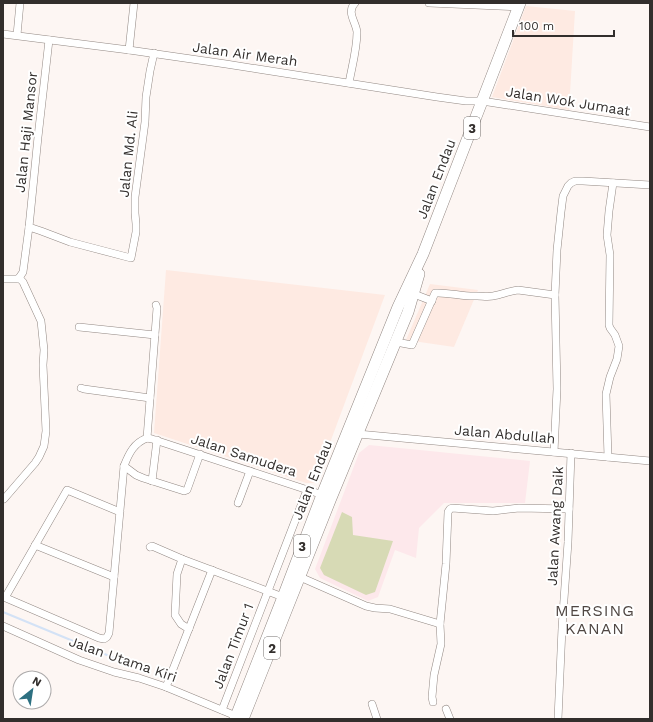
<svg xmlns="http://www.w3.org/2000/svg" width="653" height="722" font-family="'Work Sans',sans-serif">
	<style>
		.built { fill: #feeae2 }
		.education { fill: #fde8eb }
		.green { fill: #d7dab5 }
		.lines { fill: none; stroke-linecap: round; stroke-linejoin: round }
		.stream { stroke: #d3e2f6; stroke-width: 2 }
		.minor-casing { stroke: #928883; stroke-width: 8 }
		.trunk-casing { stroke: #928883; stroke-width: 12 }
		.minor { stroke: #fff; stroke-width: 7 }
		.trunk { stroke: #fff; stroke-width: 11 }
		.labels { text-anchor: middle; stroke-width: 4; stroke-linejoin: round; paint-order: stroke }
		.shield { fill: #fff; stroke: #706d6b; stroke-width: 1 }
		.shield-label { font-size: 13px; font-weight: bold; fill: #322e2c }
		.street-label { font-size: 14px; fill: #322e2c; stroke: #fff }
		.quarter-label { font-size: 16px; letter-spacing: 1px; fill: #504743; stroke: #fff }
	</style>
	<rect width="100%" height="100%" fill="#fdf6f3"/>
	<!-- built -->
	<g class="built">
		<polygon points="526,6 575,11 569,110 492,97"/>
		<polygon points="166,270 385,295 315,483 306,483 154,433"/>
		<polygon points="430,284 478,290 454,347 406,340"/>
	</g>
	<!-- education -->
	<polygon class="education" points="369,445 530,461 525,503 444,503 419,528 416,558 395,550 378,597 368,601 320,578 315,569 359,453"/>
	<!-- green -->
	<polygon class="green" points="342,512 352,517 353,535 393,541 375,592 366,595 324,575 320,568"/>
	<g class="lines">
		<!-- stream -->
		<polyline class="stream" points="3,612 136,667"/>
		<!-- minor casing -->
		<g class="minor-casing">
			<g id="minor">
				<polyline points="429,3 519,7"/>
				<polyline points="3,34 129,50 226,64 437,97 466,101 482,101 650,127"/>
				<polyline points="17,35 20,3"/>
				<polyline points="49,40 38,137 29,227 41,231 70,242 131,258 136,232 136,224 135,213 135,197 145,122 146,97 150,71 154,53"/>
				<polyline points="129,50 134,3"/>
				<path d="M349 83C352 66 357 49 357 32 356 22 346 12 355 3"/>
				<polyline points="3,279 17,279 19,278 23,272 29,227"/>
				<polyline points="410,294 414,294 432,301"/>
				<polyline points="79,327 155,335"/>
				<path d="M396 342 412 345 435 293C449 292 463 297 477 296 482 296 488 297 493 296 501 295 509 291 518 290L555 295"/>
				<polyline points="81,388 84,389 150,398"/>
				<polyline points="358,434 650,461"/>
				<polyline points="147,438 152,439 326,496"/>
				<polyline points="147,438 157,308 156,305"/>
				<polyline points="554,452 557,389 555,295 557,250 561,212 563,196 568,186 571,183 575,181 583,181 650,185"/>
				<polyline points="608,457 606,394 610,377 617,359 619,346 615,335 610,328 609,325 610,255 607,235 609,211 613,183"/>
				<polyline points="124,466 136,475 143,478 184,491 187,490 200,454"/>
				<polyline points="152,481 157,440"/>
				<polyline points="4,499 35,463 39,457 44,446 46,431 43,365 44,350 41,321 23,282 19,278"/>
				<polyline points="238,503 250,471"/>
				<path d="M120 512 67 490 6 596V598L99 638 104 639 107 637 109 633 124 466C129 453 134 443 147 438"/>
				<polyline points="35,545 114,577"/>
				<polyline points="150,547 152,546 182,559 283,597"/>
				<polyline points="182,559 177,574 175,615 181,624 189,629"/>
				<polyline points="300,577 366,606 375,608 390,609 440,624"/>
				<polyline points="3,626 79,660 114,672 139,678 166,687 236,716"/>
				<polyline points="166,687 212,570"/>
				<polyline points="433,702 432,697 434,675 441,644 440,624 446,564 448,512 450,509 452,508 493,511 519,508 569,509"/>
				<polyline points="372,704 377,719"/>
				<polyline points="446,709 450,719"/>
				<polyline points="222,710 307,490"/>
				<polyline points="558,719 562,628 568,542 571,453"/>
			</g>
		</g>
		<!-- trunk casing -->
		<g class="trunk-casing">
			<g id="trunk">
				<polyline points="235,719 283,597 322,495 398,307 423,254 520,3"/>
				<polyline points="243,719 331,498 408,312 419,274"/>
			</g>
		</g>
		<!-- minor -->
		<use href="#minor" class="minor"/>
		<!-- trunk -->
		<use href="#trunk" class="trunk"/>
	</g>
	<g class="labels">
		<!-- shield labels -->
		<g class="shield">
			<rect x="464" y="117" width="16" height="22" rx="3"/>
			<rect x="294" y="535" width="16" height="22" rx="3"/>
			<rect x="264" y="637" width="16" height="22" rx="3"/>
		</g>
		<g class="shield-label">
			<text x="472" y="133">3</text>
			<text x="302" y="551">3</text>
			<text x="272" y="653">2</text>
		</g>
		<!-- street labels -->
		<g class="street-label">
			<text transform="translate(245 54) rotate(8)" y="5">Jalan Air Merah</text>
			<text transform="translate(568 101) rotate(9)" y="5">Jalan Wok Jumaat</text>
			<text transform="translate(26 132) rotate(-84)" y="5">Jalan Haji Mansor</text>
			<text transform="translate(128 154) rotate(-84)" y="5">Jalan Md. Ali</text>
			<text transform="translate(436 179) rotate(-69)" y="5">Jalan Endau</text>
			<text transform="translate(505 434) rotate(5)" y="5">Jalan Abdullah</text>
			<text transform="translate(244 455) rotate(18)" y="5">Jalan Samudera</text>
			<text transform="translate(312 480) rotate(-68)" y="5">Jalan Endau</text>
			<text transform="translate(555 526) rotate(-87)" y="5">Jalan Awang Daik</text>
			<text transform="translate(233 646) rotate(-69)" y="5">Jalan Timur 1</text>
			<text transform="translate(123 659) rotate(19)" y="5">Jalan Utama Kiri</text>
		</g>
		<!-- quarter labels -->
		<g class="quarter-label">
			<text x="595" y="616">MERSING<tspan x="595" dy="18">KANAN</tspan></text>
		</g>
	</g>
	<!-- border -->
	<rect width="653" height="722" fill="none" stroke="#322e2c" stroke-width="8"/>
	<!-- north arrow -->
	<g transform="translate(32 690) rotate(30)"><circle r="19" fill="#ffffff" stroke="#adabab"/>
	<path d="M0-3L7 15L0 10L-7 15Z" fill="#2d7081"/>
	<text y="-6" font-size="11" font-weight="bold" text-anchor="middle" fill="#322e2c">N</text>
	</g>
	<!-- scale -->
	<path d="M513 30v6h101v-6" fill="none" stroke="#322e2c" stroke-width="2"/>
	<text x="519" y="30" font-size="12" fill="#322e2c" stroke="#ffffff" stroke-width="3" paint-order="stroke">100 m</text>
</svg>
